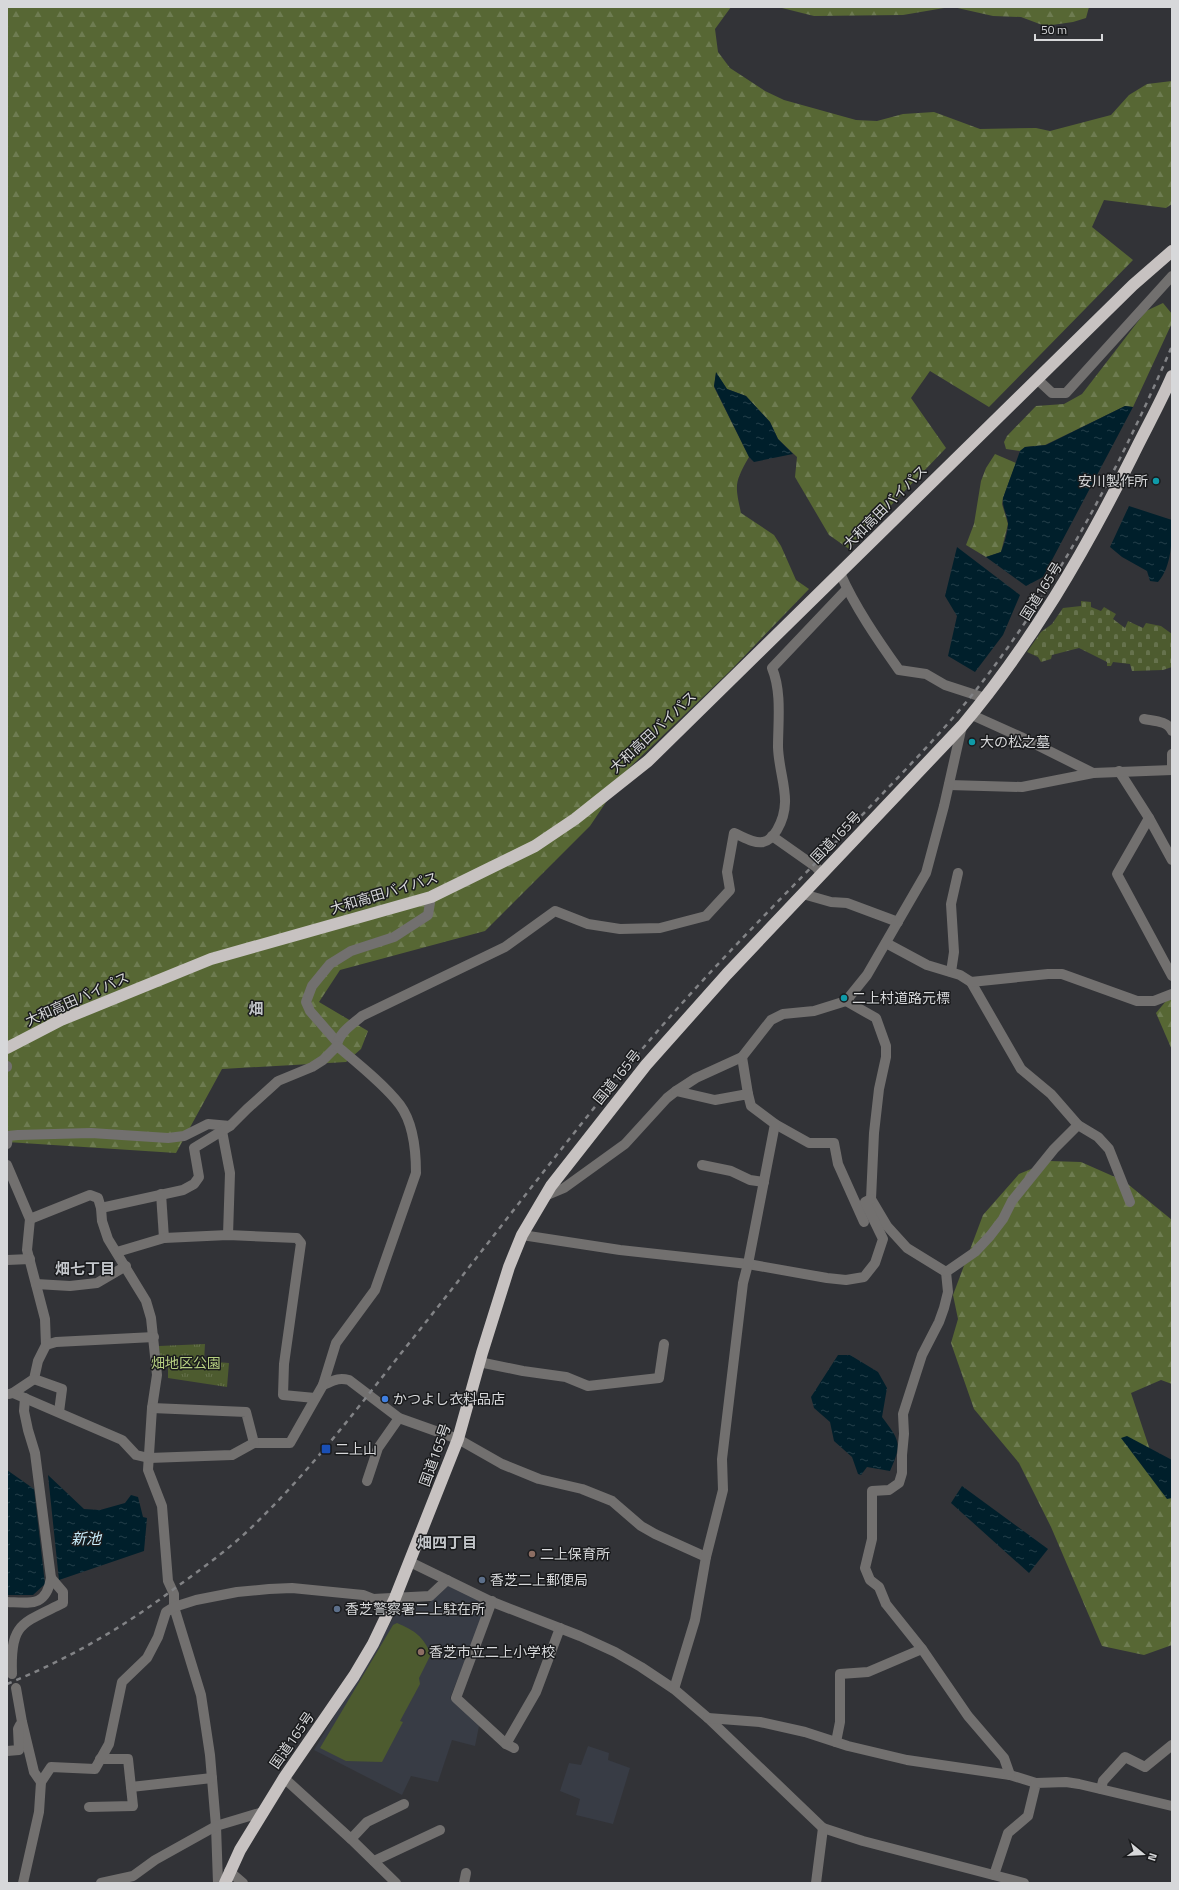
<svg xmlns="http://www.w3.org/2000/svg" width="1179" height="1890" font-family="'Titillium Web','Noto Sans JP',sans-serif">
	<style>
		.built { fill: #383c45 }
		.grass { fill: url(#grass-tufts) }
		.forest { fill: url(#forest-firs) }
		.cemetery { fill: url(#cemetery-stones) }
		.pitch { fill: #4d5b2f }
		.water { fill: url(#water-ripples) }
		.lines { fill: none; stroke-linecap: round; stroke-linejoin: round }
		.minor { stroke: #72706f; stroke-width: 10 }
		.highway { stroke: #c7c2c1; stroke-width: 12 }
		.rail { stroke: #828386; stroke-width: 2.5; stroke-dasharray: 5 5; stroke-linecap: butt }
		.culture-dot { fill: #0f9aa8; stroke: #1a1b1d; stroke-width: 1.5 }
		.shop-dot { fill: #3f7fe0; stroke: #1a1b1d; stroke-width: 1.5 }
		.transit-dot { fill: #1a4fb4; stroke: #1a1b1d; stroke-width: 1.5 }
		.education-dot { fill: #8d6e63; stroke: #1a1b1d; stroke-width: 1.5 }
		.service-dot { fill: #5c6f8a; stroke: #1a1b1d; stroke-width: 1.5 }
		.labels { text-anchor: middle; stroke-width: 3; stroke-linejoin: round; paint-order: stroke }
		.poi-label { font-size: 14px; fill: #d7d8da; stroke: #1a1b1d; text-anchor: start }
		.street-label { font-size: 14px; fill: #d7d8da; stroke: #1a1b1d }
		.park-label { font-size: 14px; fill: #b6cf81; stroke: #1a1b1d }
		.neighbourhood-label { font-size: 15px; font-weight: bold; fill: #c3c6ca; stroke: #1a1b1d }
		.water-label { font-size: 15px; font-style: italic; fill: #c7ebfa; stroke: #1a1b1d }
	</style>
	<defs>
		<pattern id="grass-tufts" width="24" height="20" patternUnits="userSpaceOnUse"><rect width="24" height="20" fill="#4d5b2f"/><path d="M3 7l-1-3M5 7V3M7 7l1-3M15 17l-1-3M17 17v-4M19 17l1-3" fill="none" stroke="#66724d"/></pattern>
		<pattern id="forest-firs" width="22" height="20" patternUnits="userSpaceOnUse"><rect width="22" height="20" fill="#576734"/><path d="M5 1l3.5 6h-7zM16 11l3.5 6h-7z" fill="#6e7c51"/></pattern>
		<pattern id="cemetery-stones" width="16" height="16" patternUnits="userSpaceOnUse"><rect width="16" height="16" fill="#4d5b2f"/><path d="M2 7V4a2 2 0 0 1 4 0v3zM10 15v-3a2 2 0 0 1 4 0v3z" fill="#66724d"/></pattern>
		<pattern id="water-ripples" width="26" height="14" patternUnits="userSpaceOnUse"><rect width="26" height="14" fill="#001f2b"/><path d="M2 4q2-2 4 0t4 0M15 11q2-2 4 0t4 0" fill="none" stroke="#243f49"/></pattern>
	</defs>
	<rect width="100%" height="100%" fill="#323337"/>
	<!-- built -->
	<g class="built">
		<polygon points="444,1584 488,1603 450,1698 479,1726 475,1746 452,1740 438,1782 411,1776 402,1795 314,1750 401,1605 428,1605"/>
		<polygon points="588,1746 609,1753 608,1760 630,1768 613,1824 576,1815 580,1799 560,1791 569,1763 581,1765"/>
	</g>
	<!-- grass -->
	<polygon class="grass" points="205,1344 204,1361 229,1363 227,1387 168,1378 168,1360 160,1360 159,1346"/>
	<!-- forest -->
	<g class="forest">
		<path d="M7 7H731L715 29 718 52 730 68 765 91 784 100 856 120 877 121 903 114 934 112 980 129 1036 128 1050 131 1111 115 1129 95 1147 84 1172 81V204L1166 208 1104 200 1092 227 1133 260 989 407 930 371 911 398 946 448 849 549 829 535 795 477 797 457 778 439 770 422 746 396 727 389 716 373 714 387 749 457C734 483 735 485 741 513L774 535 781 546 796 580 809 589 729 672 629 768 590 826 485 931 340 970 319 1002 368 1031 361 1049 346 1062 222 1069 176 1153 7 1142Z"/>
		<polygon points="778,7 950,7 903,15 814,16"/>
		<polygon points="953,7 1089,7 1086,18 1073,22 1045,26 1021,17 993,16"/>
		<polygon points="1163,303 1172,314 1172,323 1133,407 1125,406 1045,445 1025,447 1020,451 1006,449 1004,442 1007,436 1036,406 1064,404 1082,394 1146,311"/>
		<polygon points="995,454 1016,463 1003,498 1002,504 1008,524 1001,552 986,557 966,545 974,524 981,481 986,468"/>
		<polygon points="1171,995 1172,995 1172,1050 1156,1013"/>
		<polygon points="1050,1161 1081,1162 1124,1181 1172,1220 1172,1384 1161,1380 1131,1393 1151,1453 1172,1499 1172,1645 1144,1655 1102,1646 1051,1527 1019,1463 974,1409 951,1343 958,1319 953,1295 983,1215 1019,1174"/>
	</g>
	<!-- cemetery -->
	<polygon class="cemetery" points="1081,601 1091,602 1091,607 1101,611 1104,607 1116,614 1113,619 1125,628 1128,621 1143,628 1146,623 1161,626 1172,634 1172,667 1163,670 1132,671 1130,664 1113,662 1111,666 1107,666 1107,662 1079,648 1052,655 1051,659 1041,662 1038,657 1027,652 1041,632 1052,624 1063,608 1081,606"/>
	<!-- pitch -->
	<path class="pitch" d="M397 1623C415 1631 422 1635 431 1654L419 1678 420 1684 400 1721 403 1722 382 1762 346 1761 320 1748 393 1625Z"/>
	<!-- water -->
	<g class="water">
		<polygon points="716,372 727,389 746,396 770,422 778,439 793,454 754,462 749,457 714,386"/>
		<path d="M1125 406 1133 407 1043 577 1026 586 986 557 1001 552C1004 544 1008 532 1008 523 1007 514 1002 507 1003 498L1020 451 1025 447 1046 445Z"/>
		<path d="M1129 506 1172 520C1172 539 1172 567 1158 582L1150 581 1147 571 1122 557 1110 547Z"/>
		<polygon points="957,547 1020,595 1003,635 975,672 948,656 957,616 945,596"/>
		<path d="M838 1355H850L878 1372 887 1388 882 1417C899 1440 903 1443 890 1471L867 1467 861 1475 858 1474 852 1457 834 1441 830 1422 814 1408 811 1397Z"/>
		<polygon points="1127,1436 1172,1460 1172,1498 1167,1499 1121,1438"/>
		<polygon points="7,1470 34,1489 45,1584 33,1595 7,1595"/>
		<polygon points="48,1475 84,1509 100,1510 125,1503 131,1495 138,1497 143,1517 147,1518 144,1551 59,1580"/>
		<polygon points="962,1486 1048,1549 1029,1573 951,1503"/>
	</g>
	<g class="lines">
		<!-- minor -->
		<g class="minor">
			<polyline points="1037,379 1052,393 1066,393 1172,276"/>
			<path d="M840 573C855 607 877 639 899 670L926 674 945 685 985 698"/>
			<path d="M1144 719C1154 721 1168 721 1172 731"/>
			<polyline points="1172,770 1172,754"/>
			<polyline points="1119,771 1149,818 1172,860"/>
			<polyline points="1093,773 1172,770"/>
			<polyline points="949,785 1022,787 1093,773 1021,737 972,715"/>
			<polyline points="1149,818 1117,874 1172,976"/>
			<polyline points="772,836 816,867 822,874"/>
			<polyline points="803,894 831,902 847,903 898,922"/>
			<polyline points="886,943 927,965 960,975 971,982 1021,1069 1051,1094 1078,1125 1098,1137 1109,1149 1130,1202"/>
			<polyline points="951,972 954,952 951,904 958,873"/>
			<polyline points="971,982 1048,974 1062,974 1137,1001 1154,1001 1172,994"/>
			<polyline points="846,1001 876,1018 886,1046 886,1057 879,1089 874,1133 871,1199 887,1226 907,1248 946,1272 948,1292 944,1308 939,1322 922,1355 903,1414 904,1434 902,1455 902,1473 899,1483 889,1490 872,1491 872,1539 865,1568 870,1580 879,1587 886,1604 922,1649"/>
			<polyline points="337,1042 310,1011 306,1002 312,986 330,964 351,951 394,937 428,915 431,897"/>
			<polyline points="742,1057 748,1094"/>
			<polyline points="7,1066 7,1067"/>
			<polyline points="775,1124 809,1143 834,1143 838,1164 864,1222"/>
			<polyline points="222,1131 230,1173 228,1235"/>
			<path d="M7 1144 8 1136 18 1135 91 1133 168 1138 184 1136 208 1124 230 1126 247 1109 278 1081 312 1067 323 1060 337 1046C338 1033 353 1024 362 1016L505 947 555 911 588 924 620 929 660 928 706 916 730 890 727 872 734 833C742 836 754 844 763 842 769 841 774 835 777 830 794 801 779 778 778 747 778 722 782 692 772 668L847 589"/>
			<polyline points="7,1165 30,1219 27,1250 45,1319 46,1345 38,1361 34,1379 13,1393 9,1394"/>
			<polyline points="702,1165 731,1171 750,1180 764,1182"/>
			<polyline points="161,1194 164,1238"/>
			<polyline points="545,1196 564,1188 625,1144 667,1098 676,1091 696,1078 742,1057 771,1020 783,1014 814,1011 846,1001 867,975 926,873 944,806 962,726"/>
			<polyline points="101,1208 183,1190 194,1184 199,1177 194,1148 230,1126"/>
			<polyline points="30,1219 90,1195 98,1198 101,1208 102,1221 108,1239 146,1301 151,1318 157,1375 152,1408 148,1470 162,1506 168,1581 174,1594 174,1607 201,1695 210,1755 216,1826 218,1883"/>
			<polyline points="522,1235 620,1250 748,1264 827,1278 846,1280 864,1277 875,1263 883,1239 865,1202 871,1199"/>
			<polyline points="117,1252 164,1238 228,1235 297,1238 301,1243 284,1364 283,1395 315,1398"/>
			<polyline points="7,1260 30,1259"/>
			<polyline points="946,1272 975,1252 990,1236 1003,1219 1012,1201 1054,1149 1078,1125"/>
			<polyline points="36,1284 70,1286 97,1283 126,1266"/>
			<polyline points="46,1345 56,1342 154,1337"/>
			<polyline points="479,1362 523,1371 566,1377 588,1386 659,1378 664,1344"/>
			<polyline points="34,1379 62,1389 59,1412"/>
			<path d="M323 1385C333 1381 338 1377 349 1380L399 1418 458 1439 502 1464 539 1479 582 1489 612 1501 641 1526 655 1534 706 1557"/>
			<path d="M13 1393 122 1440 136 1455 149 1458 232 1455 254 1443H290L323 1385 336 1343 375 1290 416 1173C416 1151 414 1124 400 1105 385 1085 356 1062 337 1046"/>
			<polyline points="152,1408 246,1412 254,1443"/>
			<polyline points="367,1481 378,1448 399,1418"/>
			<polyline points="410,1562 490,1601 580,1636 615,1652 641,1667 674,1689 708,1718 823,1828 863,1841 1024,1883"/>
			<polyline points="492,1601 456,1698 506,1744 514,1748"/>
			<path d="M7 1602C31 1603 46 1607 51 1578L35 1453 28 1430 24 1411 25 1398"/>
			<path d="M12 1674C10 1623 21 1624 63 1603V1592L51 1578"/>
			<polyline points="16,1688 22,1722 34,1772 41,1782"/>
			<polyline points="674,1689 695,1620 706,1557 723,1490 722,1459 743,1283 748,1264 775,1124 751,1106 748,1094 715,1100 676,1091"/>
			<polyline points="708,1718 760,1722 805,1732 848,1746 907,1760 1010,1775 1036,1783"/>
			<polyline points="836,1742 840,1722 840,1674 868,1672 922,1649 968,1716 1004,1758 1010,1775"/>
			<polyline points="506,1744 536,1692 560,1628"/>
			<polyline points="7,1751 19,1750 18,1729 20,1725"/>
			<polyline points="284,1778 351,1839 367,1822 404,1804"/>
			<polyline points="131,1787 212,1778"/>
			<polyline points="1101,1789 1103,1781 1125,1757 1145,1767 1172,1745"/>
			<polyline points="89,1807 133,1806 128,1759 100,1759"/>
			<polyline points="351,1839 396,1883"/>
			<polyline points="374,1861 440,1830"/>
			<polyline points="229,1871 243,1883"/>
			<polyline points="994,1875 1008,1833 1028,1816 1036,1783 1066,1782 1079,1784 1172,1806"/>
			<polyline points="23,1883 39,1812 41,1782 51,1767 95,1769 109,1744 122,1682 147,1658 158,1637 166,1612 174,1607 196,1600 237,1592 269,1589 292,1588 363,1595 373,1599 430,1596 447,1580"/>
			<polyline points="101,1883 133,1876 155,1860 216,1826 263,1812"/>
			<polyline points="464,1883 466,1873"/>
			<polyline points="816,1883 823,1828"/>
		</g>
		<!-- highway -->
		<g class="highway">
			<polyline points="7,1048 61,1020 211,959 431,897 535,846 575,819 648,761 1133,285 1172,251"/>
			<path d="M225 1883 240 1850 284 1778 354 1676 373 1644 395 1598 458 1439 482 1353 509 1267 522 1235 551 1186 646 1065 727 974 962 726C1031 644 1084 553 1132 457 1145 430 1160 404 1172 376"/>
		</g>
		<!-- rail -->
		<path class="rail" d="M7 1684C66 1660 121 1629 171 1591 203 1568 235 1545 262 1517 318 1462 365 1398 414 1337 489 1243 561 1147 638 1054 709 969 789 891 866 811 903 772 942 733 976 690 1057 587 1120 467 1172 346"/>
	</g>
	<!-- markers -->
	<g class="culture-dot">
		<circle cx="1156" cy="481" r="4"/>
		<circle cx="972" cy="742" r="4"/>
		<circle cx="844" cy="998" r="4"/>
	</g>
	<circle class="shop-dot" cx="385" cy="1399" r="4"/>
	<rect class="transit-dot" x="321" y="1444" width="10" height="10" rx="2"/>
	<g class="education-dot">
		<circle cx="532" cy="1554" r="4"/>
		<circle cx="421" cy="1652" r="4"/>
	</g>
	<g class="service-dot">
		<circle cx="482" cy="1580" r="4"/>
		<circle cx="337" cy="1609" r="4"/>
	</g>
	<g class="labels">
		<!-- poi labels -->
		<g class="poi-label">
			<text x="1148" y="486" text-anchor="end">安川製作所</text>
			<text x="980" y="747">大の松之墓</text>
			<text x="852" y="1003">二上村道路元標</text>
			<text x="393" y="1404">かつよし衣料品店</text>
			<text x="335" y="1454">二上山</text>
			<text x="540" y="1559">二上保育所</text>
			<text x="490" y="1585">香芝二上郵便局</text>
			<text x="345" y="1614">香芝警察署二上駐在所</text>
			<text x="429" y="1657">香芝市立二上小学校</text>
		</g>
		<!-- street labels -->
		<g class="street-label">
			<text transform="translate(885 507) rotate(-45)" y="5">大和高田バイパス</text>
			<text transform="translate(1041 591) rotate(-58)" y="5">国道165号</text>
			<text transform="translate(653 732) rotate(-43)" y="5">大和高田バイパス</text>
			<text transform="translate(836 837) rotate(-46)" y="5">国道165号</text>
			<text transform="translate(384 893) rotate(-17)" y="5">大和高田バイパス</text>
			<text transform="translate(77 999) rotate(-24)" y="5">大和高田バイパス</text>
			<text transform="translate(617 1077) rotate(-51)" y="5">国道165号</text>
			<text transform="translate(435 1455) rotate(-70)" y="5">国道165号</text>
			<text transform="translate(292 1740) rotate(-55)" y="5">国道165号</text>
		</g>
		<!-- park labels -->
		<g class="park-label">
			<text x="186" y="1368">畑地区公園</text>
		</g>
		<!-- neighbourhood labels -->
		<g class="neighbourhood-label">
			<text x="256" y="1014">畑</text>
			<text x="85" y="1274">畑七丁目</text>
			<text x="447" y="1548">畑四丁目</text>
		</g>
		<!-- water labels -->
		<g class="water-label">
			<text x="86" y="1544">新池</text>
		</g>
	</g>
	<!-- border -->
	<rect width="1179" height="1890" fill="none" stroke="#d7d8da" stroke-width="16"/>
	<!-- north arrow -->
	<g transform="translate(1143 1854) rotate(108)" stroke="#1a1b1d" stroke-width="3" paint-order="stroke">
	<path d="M0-3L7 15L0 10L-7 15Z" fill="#d7d8da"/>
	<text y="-6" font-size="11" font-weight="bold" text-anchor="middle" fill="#d7d8da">N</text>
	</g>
	<!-- scale -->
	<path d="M1035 34v6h67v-6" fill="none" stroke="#d7d8da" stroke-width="2"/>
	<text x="1041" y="34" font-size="12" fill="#d7d8da" stroke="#1a1b1d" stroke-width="3" paint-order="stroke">50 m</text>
</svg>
